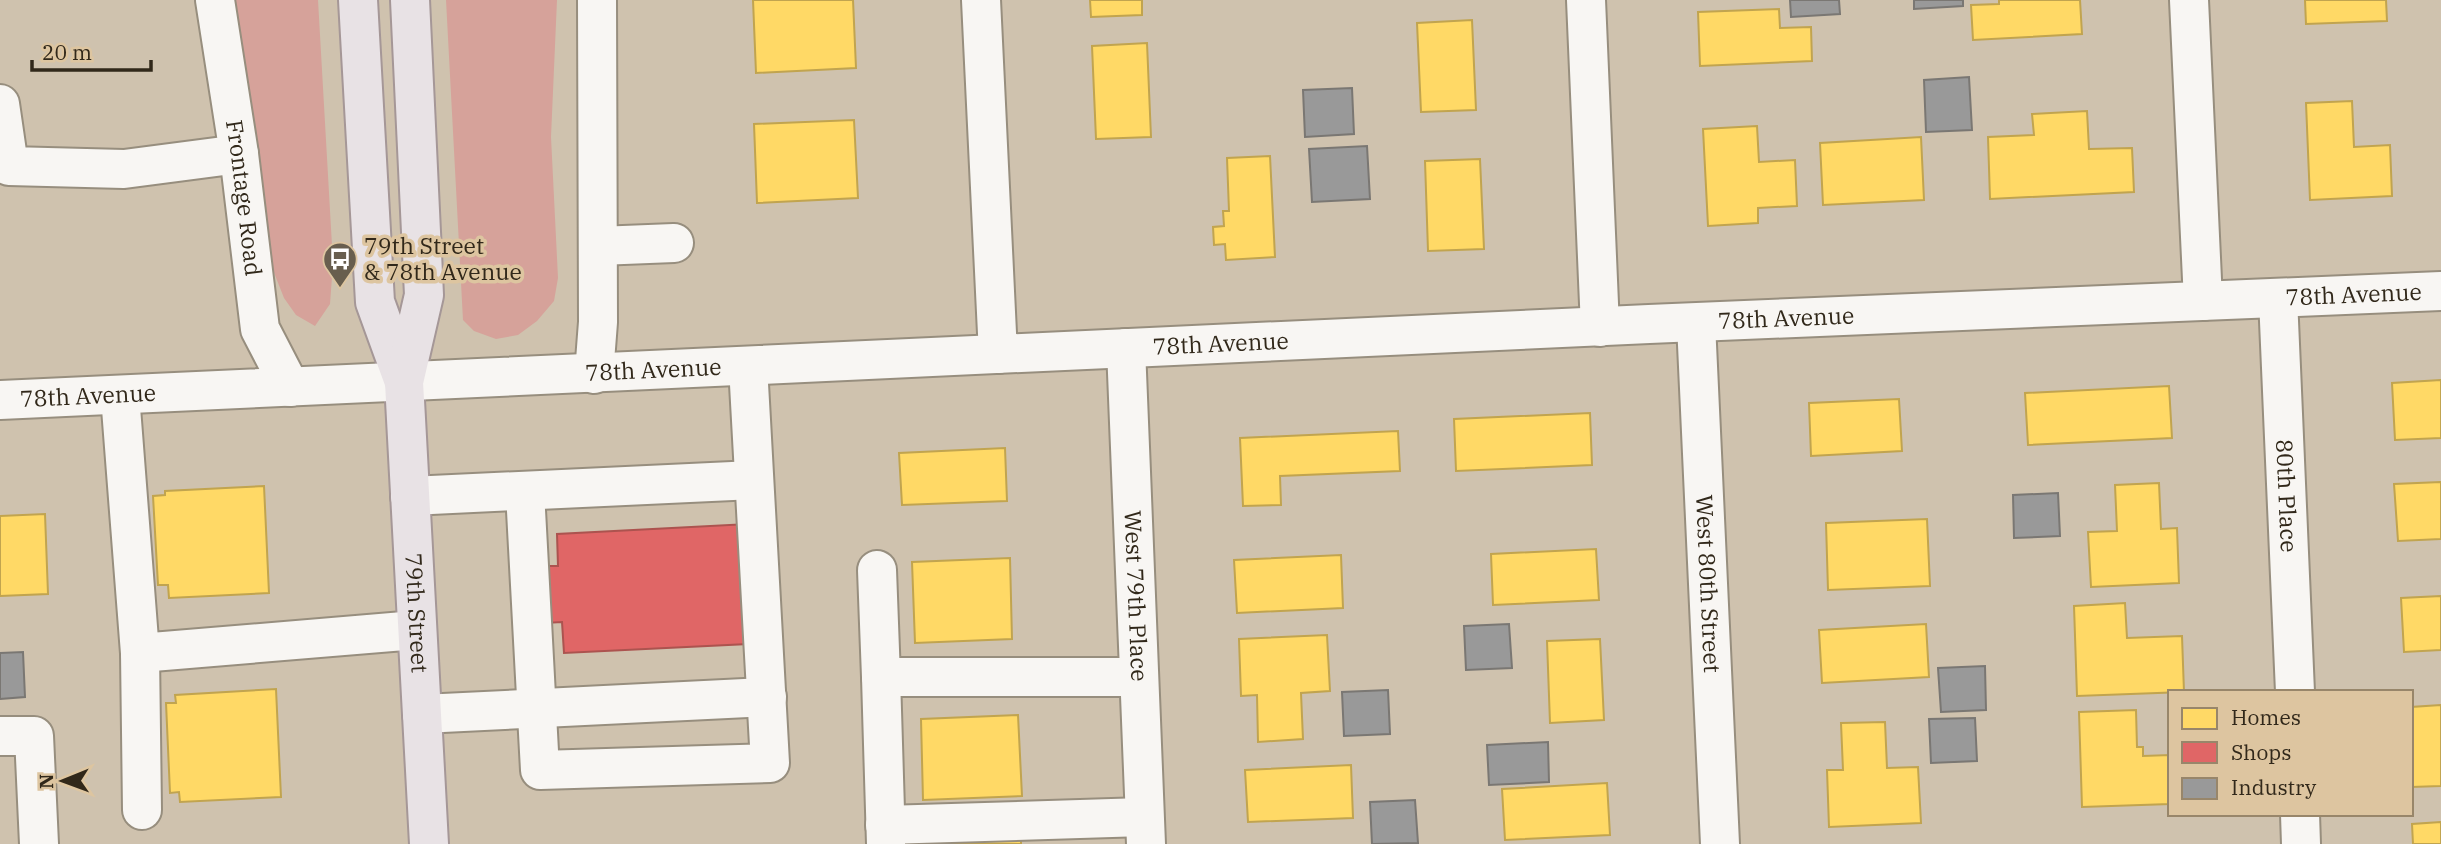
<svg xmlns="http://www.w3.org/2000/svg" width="2441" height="844" font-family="'IBM Plex Serif',serif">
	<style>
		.green { fill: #d6a29a }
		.homes { fill: #ffd966; stroke: #c1a44f; stroke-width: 2 }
		.shops { fill: #e06666; stroke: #ac534f; stroke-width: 2 }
		.industry { fill: #999; stroke: #7a7773; stroke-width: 2 }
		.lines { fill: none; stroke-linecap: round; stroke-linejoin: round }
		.minor-casing { stroke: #978e7e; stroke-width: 42 }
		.major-casing { stroke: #a59797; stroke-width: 42 }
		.minor { stroke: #f8f6f3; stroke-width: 38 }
		.major { stroke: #e8e2e5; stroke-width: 38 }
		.labels { text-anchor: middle; stroke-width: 7; stroke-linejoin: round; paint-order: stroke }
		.street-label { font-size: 23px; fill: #31281a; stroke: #ddc5a0 }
		.poi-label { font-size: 23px; fill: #31281a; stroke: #ddc5a0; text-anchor: start }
	</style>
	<rect width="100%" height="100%" fill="#cfc2ae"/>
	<!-- green -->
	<g class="green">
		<polygon points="229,0 318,0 333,263 330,304 315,326 296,315 284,298 273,270 253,135"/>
		<polygon points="446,0 557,0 551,137 558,278 554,301 537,321 518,335 496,339 474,331 463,320"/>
	</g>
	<!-- homes -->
	<g class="homes">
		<polygon points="753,0 853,0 856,68 756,73"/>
		<polygon points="1090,0 1142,0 1142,15 1091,17"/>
		<polygon points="1999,0 2080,0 2082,34 1973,40 1971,5 1999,4"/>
		<polygon points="2305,0 2386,0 2387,21 2306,24"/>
		<polygon points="1779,9 1780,28 1811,27 1812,61 1700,66 1698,12"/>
		<polygon points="1472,20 1476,110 1421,112 1417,23"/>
		<polygon points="1147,43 1151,137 1096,139 1092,46"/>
		<polygon points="2352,101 2354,147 2390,145 2392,196 2310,200 2306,103"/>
		<polygon points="2087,111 2089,149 2132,148 2134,192 1990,199 1988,137 2034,135 2032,114"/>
		<polygon points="854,120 858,198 757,203 754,124"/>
		<polygon points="1757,126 1759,162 1795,160 1797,206 1758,208 1758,223 1708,226 1703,129"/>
		<polygon points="1921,137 1924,200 1823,205 1820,143"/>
		<polygon points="1270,156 1275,257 1226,260 1225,244 1214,245 1213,227 1224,226 1223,211 1229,211 1227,158"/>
		<polygon points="1480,159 1484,249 1428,251 1425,161"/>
		<polygon points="2441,380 2441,438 2395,440 2392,383"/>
		<polygon points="2169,386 2172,438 2028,445 2025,393"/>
		<polygon points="1899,399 1902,451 1811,456 1809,403"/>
		<polygon points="1590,413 1592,465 1456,471 1454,419"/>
		<polygon points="1398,431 1400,471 1280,476 1281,505 1243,506 1240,438"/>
		<polygon points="1005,448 1007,501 902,505 899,453"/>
		<polygon points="2441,482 2441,539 2398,541 2394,484"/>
		<polygon points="2159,483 2161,529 2177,528 2179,583 2091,587 2088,532 2117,531 2115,485"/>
		<polygon points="264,486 269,593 169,598 168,585 158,585 153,496 165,495 165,491"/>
		<polygon points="45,514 48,594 0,596 0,516"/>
		<polygon points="1927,519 1930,586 1828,590 1826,523"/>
		<polygon points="1596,549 1599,600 1493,605 1491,554"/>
		<polygon points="1341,555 1343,608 1237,613 1234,560"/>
		<polygon points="1010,558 1012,639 915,643 912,562"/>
		<polygon points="2441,596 2441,650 2404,652 2401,598"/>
		<polygon points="2125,603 2127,638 2182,636 2184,692 2077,696 2074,606"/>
		<polygon points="1926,624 1929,677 1822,683 1819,630"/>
		<polygon points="1327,635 1330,691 1301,693 1303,739 1258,742 1257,695 1241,696 1239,639"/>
		<polygon points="1600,639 1604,720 1550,723 1547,641"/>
		<polygon points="276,689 281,797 180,802 179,792 170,793 166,703 176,703 175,695"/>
		<polygon points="2441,705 2441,786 2411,787 2411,707"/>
		<polygon points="2136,710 2137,747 2143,747 2143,756 2170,755 2170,804 2082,807 2079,712"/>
		<polygon points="1018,715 1022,796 923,800 921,719"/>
		<polygon points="1885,722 1887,768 1918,767 1921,823 1829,827 1827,770 1843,770 1841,723"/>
		<polygon points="1351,765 1353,818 1248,822 1245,770"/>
		<polygon points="1607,783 1610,835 1505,840 1502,789"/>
		<polygon points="2441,822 2441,844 2413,844 2412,824"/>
		<polygon points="1021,838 1021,844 923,844 923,843"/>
	</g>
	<!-- shops -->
	<polygon class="shops" points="748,524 748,644 564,653 562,622 545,623 542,566 558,566 557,534"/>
	<!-- industry -->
	<g class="industry">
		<polygon points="1790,0 1839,0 1840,14 1791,17"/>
		<polygon points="1914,0 1963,0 1963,6 1914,9"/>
		<polygon points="1969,77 1972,130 1926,132 1924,80"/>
		<polygon points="1352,88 1354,134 1305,137 1303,90"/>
		<polygon points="1367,146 1370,199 1312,202 1309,149"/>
		<polygon points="2058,493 2060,536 2014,538 2013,495"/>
		<polygon points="1509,624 1512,668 1466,670 1464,626"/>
		<polygon points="23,652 25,697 0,699 0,653"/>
		<polygon points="1985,666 1986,710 1941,712 1938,668"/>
		<polygon points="1388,690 1390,734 1344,736 1342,692"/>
		<polygon points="1975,718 1977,761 1931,763 1929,719"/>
		<polygon points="1548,742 1549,782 1489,785 1487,745"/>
		<polygon points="1415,800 1418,843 1372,844 1370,802"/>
	</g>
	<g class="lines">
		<!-- minor casing -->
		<g class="minor-casing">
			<g id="minor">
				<path id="s1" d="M215 0 239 154 260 329 290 387"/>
				<polyline points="981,0 998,354"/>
				<polyline points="1586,0 1600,327"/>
				<polyline points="2189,0 2203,301"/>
				<polyline points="0,104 9,166 124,169 239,154"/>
				<polyline points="598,246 674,243"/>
				<path id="s2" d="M2278 298 2295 692"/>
				<path id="s3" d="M1696 323 1720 844"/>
				<path id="s4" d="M1126 348 1146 844"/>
				<polyline points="594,374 598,322 597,0"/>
				<polyline points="120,395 140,653 416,630"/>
				<path id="s5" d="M0 400 1649 324 2441 291"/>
				<polyline points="525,492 540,770 770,763 748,366"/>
				<polyline points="410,496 754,480"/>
				<polyline points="877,570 881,677"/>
				<polyline points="140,653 142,810"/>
				<polyline points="422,714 767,697"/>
				<polyline points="0,736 34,736 39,844"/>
				<polyline points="2300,814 2301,844"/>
				<polyline points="885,825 1144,817"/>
				<polyline points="886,844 881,677 1139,677"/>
			</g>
		</g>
		<!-- major casing -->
		<g class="major-casing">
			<g id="major">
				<polyline points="358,0 375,302 404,382"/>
				<path id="s6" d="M410 0 424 295 404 382 429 844"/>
			</g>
		</g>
		<!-- minor -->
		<use href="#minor" class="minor"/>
		<!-- major -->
		<use href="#major" class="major"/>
	</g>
	<!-- icons -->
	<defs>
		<g id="bus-pin" transform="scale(1.75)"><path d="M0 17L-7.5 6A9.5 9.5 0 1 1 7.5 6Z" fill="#685e4e" stroke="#ddc5a0"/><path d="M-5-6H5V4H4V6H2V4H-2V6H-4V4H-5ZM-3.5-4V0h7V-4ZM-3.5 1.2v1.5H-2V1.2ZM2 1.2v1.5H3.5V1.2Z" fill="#fff"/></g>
	</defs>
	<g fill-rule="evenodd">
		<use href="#bus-pin" x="340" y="259"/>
	</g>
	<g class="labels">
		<!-- street labels -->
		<g class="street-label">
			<text dy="8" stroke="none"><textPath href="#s1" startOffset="200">Frontage Road</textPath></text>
			<text dy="8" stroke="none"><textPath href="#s5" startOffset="2356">78th Avenue</textPath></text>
			<text dy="8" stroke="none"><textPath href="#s5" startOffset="1788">78th Avenue</textPath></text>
			<text dy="8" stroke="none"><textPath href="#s5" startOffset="1222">78th Avenue</textPath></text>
			<text dy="8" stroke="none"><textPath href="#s5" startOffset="654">78th Avenue</textPath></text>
			<text dy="8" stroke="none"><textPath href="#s5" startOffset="88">78th Avenue</textPath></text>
			<text dy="8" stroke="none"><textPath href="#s2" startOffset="198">80th Place</textPath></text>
			<text dy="8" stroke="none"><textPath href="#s3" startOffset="261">West 80th Street</textPath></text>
			<text dy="8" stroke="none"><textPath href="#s4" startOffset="248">West 79th Place</textPath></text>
			<text dy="8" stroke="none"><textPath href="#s6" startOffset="616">79th Street</textPath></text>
		</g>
		<!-- poi labels -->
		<g class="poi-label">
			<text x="364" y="254">79th Street<tspan x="364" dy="26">&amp; 78th Avenue</tspan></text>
		</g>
	</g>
	<!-- legend -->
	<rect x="2168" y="690" width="245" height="126" fill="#ddc5a0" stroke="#98866a" stroke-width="2"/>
	<rect x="2182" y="708" width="35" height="21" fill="#ffd966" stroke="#98866a" stroke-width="2"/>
	<text x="2231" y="725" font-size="21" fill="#31281a">Homes</text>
	<rect x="2182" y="742" width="35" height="21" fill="#e06666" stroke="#98866a" stroke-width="2"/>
	<text x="2231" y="760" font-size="21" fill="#31281a">Shops</text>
	<rect x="2182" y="778" width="35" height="21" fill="#999999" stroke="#98866a" stroke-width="2"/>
	<text x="2231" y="795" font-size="21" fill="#31281a">Industry</text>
	<!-- north arrow -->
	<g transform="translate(63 781) rotate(269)" stroke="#ddc5a0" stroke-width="5" paint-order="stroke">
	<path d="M0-5L12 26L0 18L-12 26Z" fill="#31281a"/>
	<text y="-10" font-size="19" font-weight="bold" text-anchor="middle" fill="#31281a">N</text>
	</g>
	<!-- scale -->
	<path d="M32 60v10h119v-10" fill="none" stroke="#31281a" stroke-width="3.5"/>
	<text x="42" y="60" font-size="21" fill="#31281a" stroke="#ddc5a0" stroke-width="5" paint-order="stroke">20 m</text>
</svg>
